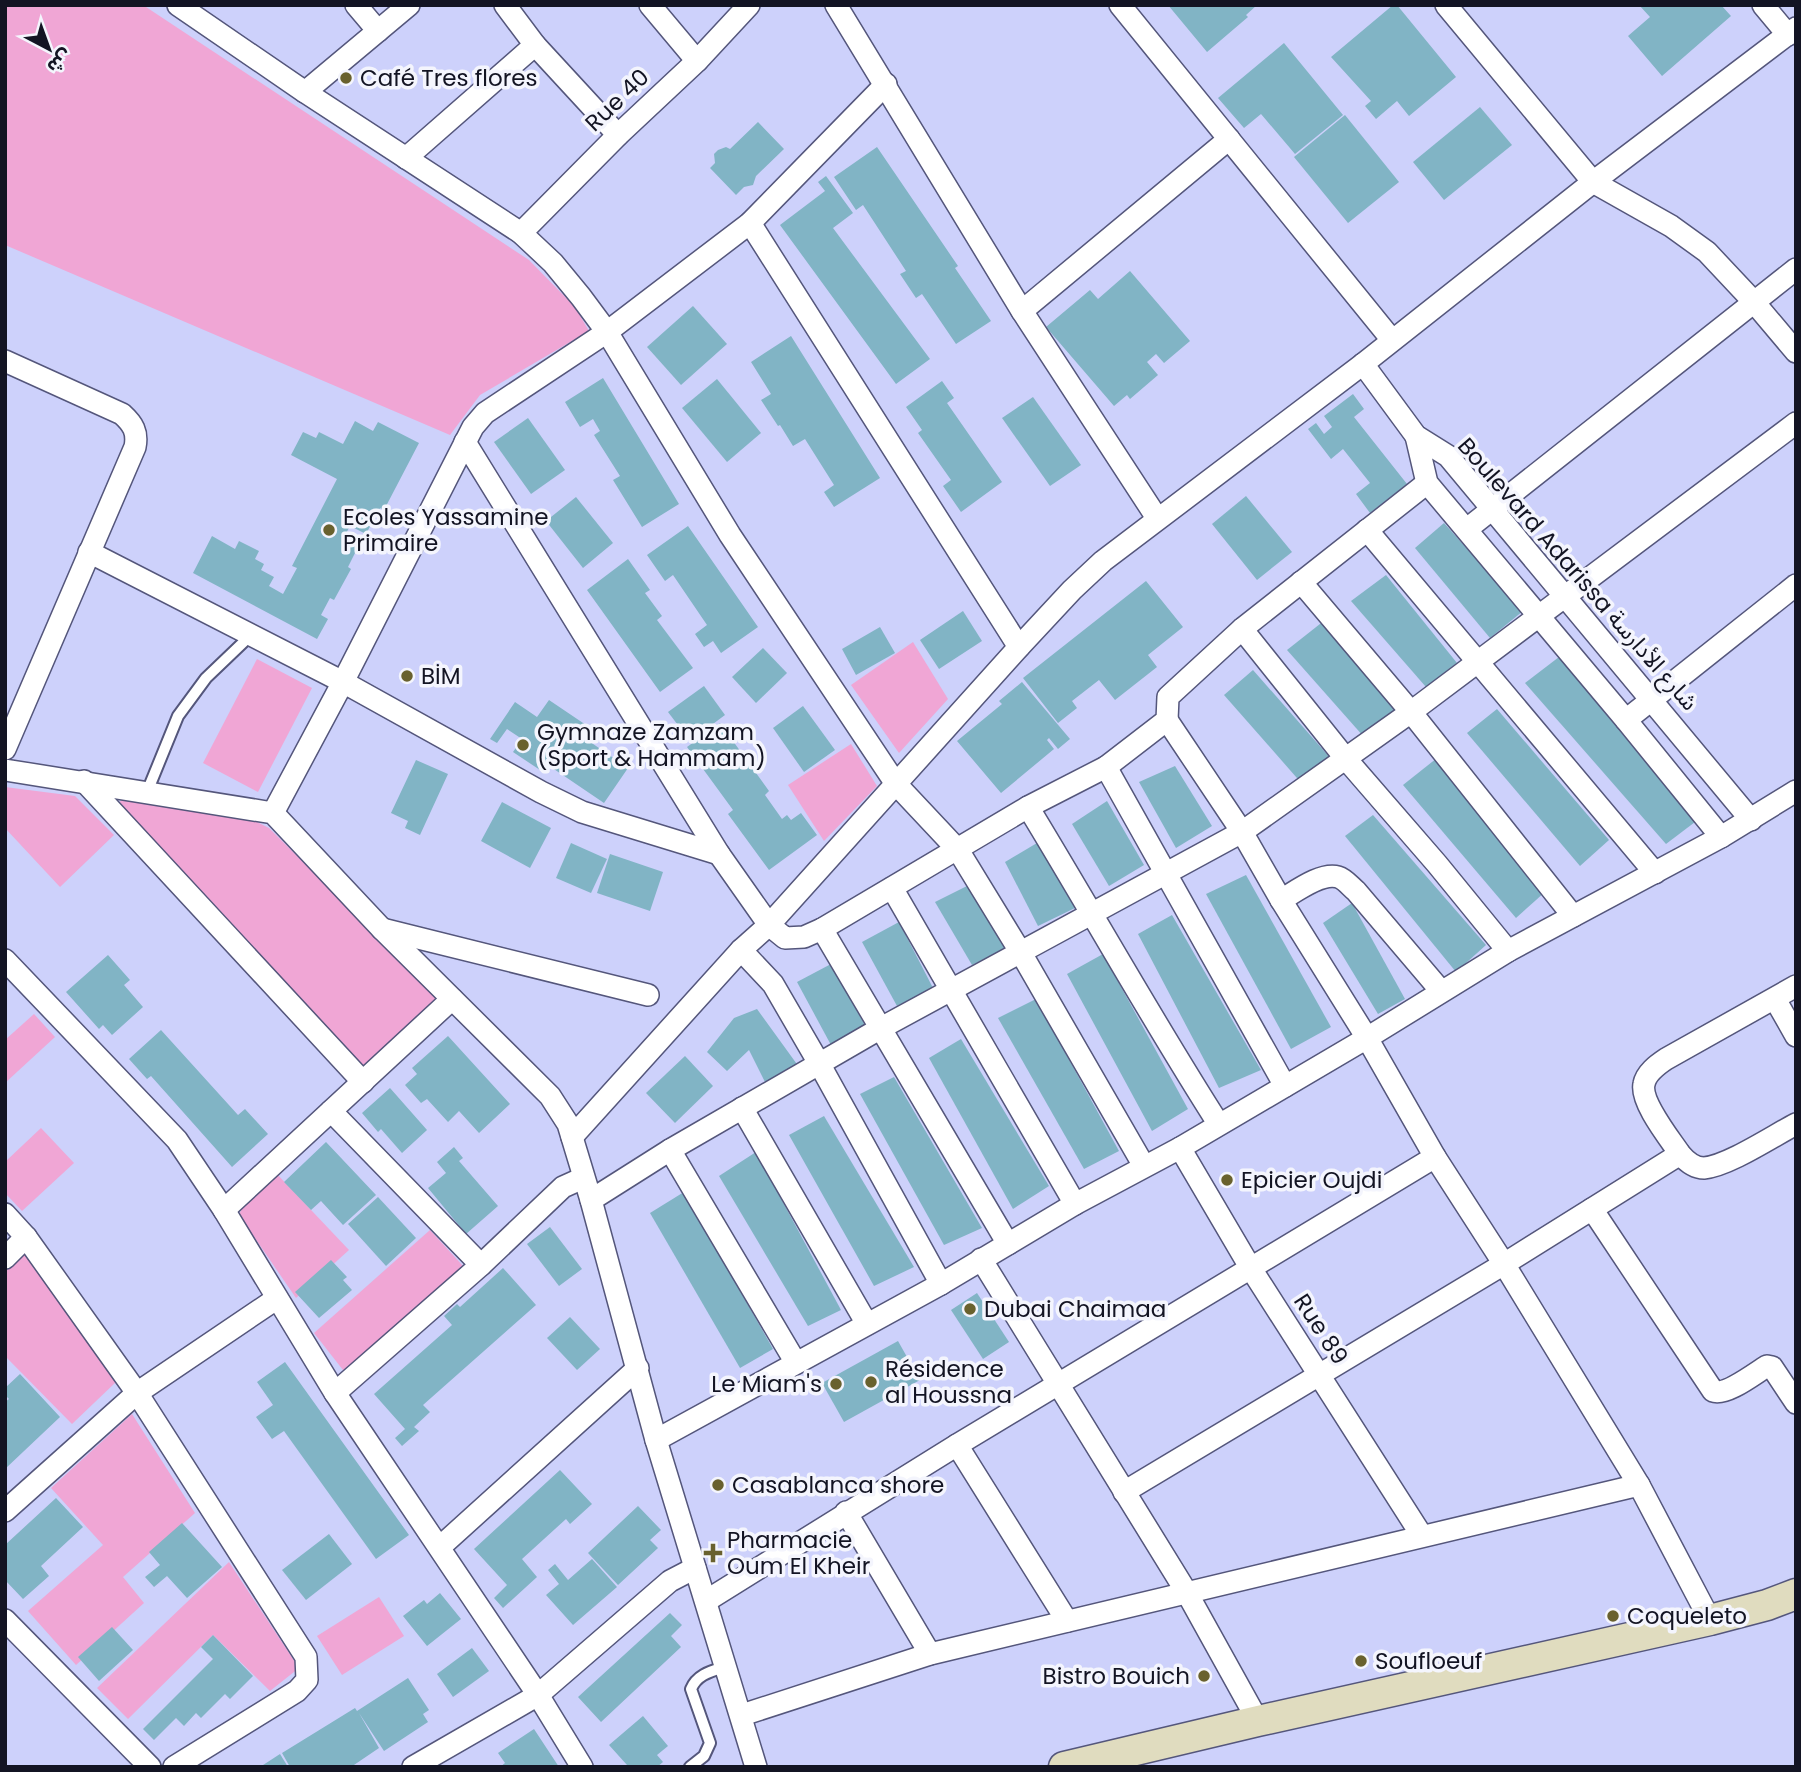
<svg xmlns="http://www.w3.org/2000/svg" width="1801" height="1772" font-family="Poppins,'Noto Sans Arabic',sans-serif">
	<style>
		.green { fill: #f0a6d5 }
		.building { fill: #81b4c5 }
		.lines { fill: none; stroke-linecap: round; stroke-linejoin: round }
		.lane-casing { stroke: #54567b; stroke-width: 14 }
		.street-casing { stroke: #54567b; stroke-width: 24 }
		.secondary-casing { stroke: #54567b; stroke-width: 33 }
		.lane { stroke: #fff; stroke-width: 10 }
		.street { stroke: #fff; stroke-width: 21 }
		.secondary { stroke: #e0dcbf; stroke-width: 30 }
		.poi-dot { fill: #69612e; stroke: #f4f5fd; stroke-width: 2.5 }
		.labels { text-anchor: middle; stroke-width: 7; stroke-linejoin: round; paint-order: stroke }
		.poi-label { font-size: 23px; fill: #131423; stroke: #f4f5fd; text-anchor: start }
		.street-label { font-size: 23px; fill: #131423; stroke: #f4f5fd }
	</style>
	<rect width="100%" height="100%" fill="#cdd1fb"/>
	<!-- green -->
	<g class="green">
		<polygon points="5,5 143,5 529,260 575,307 589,331 480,395 450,435 5,245"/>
		<polygon points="913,642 948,699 899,753 851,685"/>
		<polygon points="257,659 312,688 258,792 203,763"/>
		<polygon points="851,744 877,786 824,841 788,785"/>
		<polygon points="5,787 75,796 114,835 60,887 5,828"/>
		<polygon points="122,800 257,822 269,828 434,992 436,996 432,1006 364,1068 118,803"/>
		<polygon points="34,1014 55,1037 5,1083 5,1040"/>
		<polygon points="41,1128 74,1163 22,1211 5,1193 5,1162"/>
		<polygon points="276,1173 349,1250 296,1298 239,1215 243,1206"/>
		<polygon points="430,1230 464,1267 347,1370 343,1370 314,1333"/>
		<polygon points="25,1253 116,1382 72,1424 5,1356 5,1272"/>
		<polygon points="132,1414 195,1513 123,1577 144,1603 76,1665 28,1611 103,1545 51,1488"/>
		<polygon points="229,1562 299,1668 270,1691 213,1635 128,1719 97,1688"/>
		<polygon points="379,1597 404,1636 342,1675 317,1636"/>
	</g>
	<!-- building -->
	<g class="building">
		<polygon points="1168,5 1257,5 1246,15 1248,17 1207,52"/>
		<polygon points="1393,5 1397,5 1456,77 1409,116 1397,101 1376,119 1365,106 1371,101 1331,57"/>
		<polygon points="1639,5 1721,5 1731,16 1662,76 1628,36 1650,17"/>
		<polygon points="1284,43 1343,115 1295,154 1261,114 1244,128 1218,98"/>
		<polygon points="1480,107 1512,145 1444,200 1413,162"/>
		<polygon points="1345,115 1399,182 1348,223 1294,157"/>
		<polygon points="758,122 784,149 756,176 753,185 744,187 736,195 710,168 715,163 714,154 718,150 726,147 730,149"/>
		<polygon points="877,147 958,266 955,268 991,321 956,344 922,294 916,298 900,274 906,271 863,205 856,210 834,177"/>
		<polygon points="826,176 853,213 833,228 930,359 896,384 780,225 825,191 818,182"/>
		<polygon points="1130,271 1190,341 1164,363 1156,354 1147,362 1158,375 1130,399 1127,395 1114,406 1046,327 1090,290 1098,299"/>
		<polygon points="693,306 727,344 681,385 647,347"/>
		<polygon points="791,336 880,478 834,507 824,492 834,485 805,439 793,446 780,425 778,426 761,400 771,394 751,362"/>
		<polygon points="603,378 679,504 642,527 613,480 620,476 594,435 600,431 593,419 580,427 565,402"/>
		<polygon points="717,379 761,433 727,462 682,408"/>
		<polygon points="942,381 954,398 947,403 1002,482 961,512 943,486 951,480 918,433 922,430 906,407"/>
		<polygon points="1353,394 1364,409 1354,417 1407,484 1370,513 1356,494 1370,483 1343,449 1331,459 1308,429 1316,423 1324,434 1332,427 1324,416"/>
		<polygon points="1033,397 1081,465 1050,486 1002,418"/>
		<polygon points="528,418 565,470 531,494 494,442"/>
		<polygon points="355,421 373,431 378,422 419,443 384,510 380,508 366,534 350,526 343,539 358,547 348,567 351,569 334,600 330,598 321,615 328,619 317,639 193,573 212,536 235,549 239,541 259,551 255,559 264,564 261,570 274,577 269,586 283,594 297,568 292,566 337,479 291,455 303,432 316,438 319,432 343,444"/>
		<polygon points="1246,496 1292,552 1257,580 1212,524"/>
		<polygon points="576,497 613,543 583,568 546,521"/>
		<polygon points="1444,523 1523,611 1490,638 1415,548"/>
		<polygon points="688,526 758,627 721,653 713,641 704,647 695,634 707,625 673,575 665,581 647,555"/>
		<polygon points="628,559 650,590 645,593 662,616 657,620 693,668 660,692 587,590"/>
		<polygon points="1386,575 1457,663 1426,687 1351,601"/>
		<polygon points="1146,581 1183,627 1148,655 1157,667 1115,700 1099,680 1072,701 1077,708 1058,723 1023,678"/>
		<polygon points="963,611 982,641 939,669 920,640"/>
		<polygon points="1325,620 1397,708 1364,737 1287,650"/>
		<polygon points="880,627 895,653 856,675 842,649"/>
		<polygon points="763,648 787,673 756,703 732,677"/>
		<polygon points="1559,657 1695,822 1666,844 1525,683"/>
		<polygon points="1253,670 1332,760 1304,786 1224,695"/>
		<polygon points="1022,682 1070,739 1058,749 1049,738 1047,740 1054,749 1001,793 957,741 1002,704 999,701"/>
		<polygon points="704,686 725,715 690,741 668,712"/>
		<polygon points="549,700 589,727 583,737 628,768 604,803 545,763 540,770 513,752 522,739 507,729 497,743 490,739 515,702 537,717"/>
		<polygon points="803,706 835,750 804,772 773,728"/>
		<polygon points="1497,709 1609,840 1580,866 1467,733"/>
		<polygon points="720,723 769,791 765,795 782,819 787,815 791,820 801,813 817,835 769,870 728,814 733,810 687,747"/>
		<polygon points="1437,758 1545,892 1516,918 1403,785"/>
		<polygon points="416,760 448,774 420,835 405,828 408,821 391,813"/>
		<polygon points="1175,766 1212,826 1176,848 1139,782"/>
		<polygon points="1107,801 1144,865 1109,886 1072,824"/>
		<polygon points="502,802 551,828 530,868 481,841"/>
		<polygon points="1373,815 1486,945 1456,972 1345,836"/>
		<polygon points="571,843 607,859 591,893 556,878"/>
		<polygon points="1037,843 1075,908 1038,926 1005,862"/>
		<polygon points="610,854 663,872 650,911 597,893"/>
		<polygon points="1246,875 1331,1027 1291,1049 1206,894"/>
		<polygon points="971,884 1007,948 972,965 935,902"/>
		<polygon points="1352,903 1405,999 1378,1014 1323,923"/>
		<polygon points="1172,915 1261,1070 1219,1088 1138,934"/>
		<polygon points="899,922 933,988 897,1006 862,942"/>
		<polygon points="1103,954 1188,1109 1152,1131 1067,974"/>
		<polygon points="108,955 130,980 124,985 143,1007 112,1035 103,1025 99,1029 66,992"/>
		<polygon points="831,964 866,1027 831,1045 797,982"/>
		<polygon points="1036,999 1119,1151 1084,1169 998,1018"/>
		<polygon points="757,1009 799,1067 767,1086 749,1050 727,1071 707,1052 734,1018"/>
		<polygon points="161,1030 238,1115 245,1109 268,1134 232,1167 151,1076 147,1079 129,1059"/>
		<polygon points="448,1036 510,1104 479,1133 459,1111 448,1122 427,1099 421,1103 405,1085 417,1074 412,1068"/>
		<polygon points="961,1039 1049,1186 1013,1209 929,1058"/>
		<polygon points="685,1056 713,1086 675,1123 646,1093"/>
		<polygon points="894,1077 982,1228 944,1245 860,1094"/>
		<polygon points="390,1088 427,1130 402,1153 381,1129 378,1132 362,1113"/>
		<polygon points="824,1116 914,1267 874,1286 789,1135"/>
		<polygon points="326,1142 376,1195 343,1225 321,1201 311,1210 284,1182"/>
		<polygon points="454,1147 463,1158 459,1161 498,1206 466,1234 428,1188 446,1173 437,1162"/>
		<polygon points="756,1152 841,1310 808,1326 719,1176"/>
		<polygon points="684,1192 773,1349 740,1368 650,1213"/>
		<polygon points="378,1197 416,1238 386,1266 348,1224"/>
		<polygon points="550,1227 582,1269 559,1286 527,1244"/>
		<polygon points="331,1260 347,1277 343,1280 352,1290 319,1318 295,1292"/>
		<polygon points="503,1268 536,1305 423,1405 430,1412 414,1427 419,1431 402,1446 395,1438 405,1429 374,1394 452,1325 444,1316 457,1304 460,1307"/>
		<polygon points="977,1293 1009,1342 983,1359 951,1310"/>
		<polygon points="570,1317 600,1349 577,1370 547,1338"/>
		<polygon points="898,1341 920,1380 844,1422 822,1383"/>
		<polygon points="285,1362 409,1535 376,1559 284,1431 272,1439 256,1417 273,1405 257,1382"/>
		<polygon points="20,1374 60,1417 5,1469 5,1402 9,1399 5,1395 5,1388"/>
		<polygon points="560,1470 592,1504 570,1524 566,1519 522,1559 537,1577 503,1608 494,1598 507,1585 474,1549"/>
		<polygon points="56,1498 83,1527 41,1566 49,1576 23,1599 5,1580 5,1545"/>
		<polygon points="638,1506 661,1530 650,1540 658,1548 618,1585 588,1553"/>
		<polygon points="182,1523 222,1567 187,1598 167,1576 154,1587 145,1577 160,1565 149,1552"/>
		<polygon points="329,1534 352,1564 306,1600 282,1570"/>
		<polygon points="592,1559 617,1587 573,1625 546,1595 559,1584 548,1570 555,1564 568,1580"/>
		<polygon points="440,1593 461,1619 427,1646 403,1616 424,1600 427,1604"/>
		<polygon points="670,1613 682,1625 671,1636 681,1647 601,1722 578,1697"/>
		<polygon points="112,1627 133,1650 99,1681 78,1657"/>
		<polygon points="213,1635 253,1676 230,1699 225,1694 201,1718 196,1713 184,1726 176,1718 154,1740 143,1729 213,1659 201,1647"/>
		<polygon points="472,1648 489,1671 453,1697 437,1674"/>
		<polygon points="408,1678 429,1710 423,1714 428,1722 384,1751 359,1713 379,1748 351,1767 290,1767 282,1753 355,1708 357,1711"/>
		<polygon points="643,1716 668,1746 657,1755 663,1762 657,1767 625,1767 627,1765 609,1745"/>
		<polygon points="534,1729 559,1767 500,1767 505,1763 498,1753"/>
		<polygon points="280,1754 288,1767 260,1767"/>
	</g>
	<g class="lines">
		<!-- lane casing -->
		<g class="lane-casing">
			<g id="lane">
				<polyline points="147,792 178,716 206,678 251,635"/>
				<path d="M690 1767 704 1756 710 1743 691 1689C697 1674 712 1671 727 1666"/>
			</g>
		</g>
		<!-- street casing -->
		<g class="street-casing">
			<g id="street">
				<polyline points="178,5 305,92 521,233 553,263 581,297 607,332 730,535 896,784 958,850 1021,953 1144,1166"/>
				<polyline points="356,5 378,31"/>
				<polyline points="505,5 535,45 618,135"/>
				<polyline points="650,5 697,61"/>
				<polyline points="836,5 1022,311 1157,518"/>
				<polyline points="1120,5 1392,340"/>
				<polyline points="1446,5 1593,182 1671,226 1707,252 1753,301 1796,352"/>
				<polyline points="1763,5 1788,35"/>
				<polyline points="305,92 409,5"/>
				<polyline points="406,158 535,45"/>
				<polyline points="750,223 1019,647"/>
				<polyline points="521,233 618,135 697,61 749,5"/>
				<polyline points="1022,311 1229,139"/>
				<path d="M5 361 122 414C133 424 138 432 135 447L5 749"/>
				<polyline points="1363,364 1416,436 1448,456 1751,820"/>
				<polyline points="1416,436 1427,483 1626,720 1721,837"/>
				<polyline points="465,442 719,854 769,925 785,938 804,937 822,929 1028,807 1106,767 1167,720 1168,697 1242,629 1427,483"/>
				<polyline points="1467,529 1796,269"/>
				<polyline points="1367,530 1655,873"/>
				<polyline points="89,552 343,682 541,792 582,812 719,854"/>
				<polyline points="1301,582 1411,712 1573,916"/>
				<polyline points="1242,629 1346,759 1437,864 1508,951"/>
				<polyline points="1167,720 1242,832 1281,900 1367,1038 1435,1157 1504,1264 1639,1485 1710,1620"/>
				<polyline points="1626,720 1796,585"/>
				<polyline points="1106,767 1285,1086"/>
				<polyline points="5,770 273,813 382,929 550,1096 568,1124 591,1200 656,1440 756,1767"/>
				<polyline points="84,781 363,1082"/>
				<path d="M1028 807C1092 912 1152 1020 1218 1123"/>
				<polyline points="273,813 343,682 473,427 485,413 607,332 750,223 886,84"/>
				<polyline points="892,888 1075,1204"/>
				<path d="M1281 900C1295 892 1321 872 1338 877 1345 879 1350 886 1356 891L1441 991"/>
				<polyline points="382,929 648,995"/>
				<polyline points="822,929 1008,1244"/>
				<polyline points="741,950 773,984 820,1065 941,1284"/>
				<polyline points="5,960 177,1140 224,1210 335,1393 538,1695 582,1767"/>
				<path d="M1796 986 1666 1059C1657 1065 1646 1073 1644 1084 1640 1102 1670 1139 1680 1154 1686 1161 1694 1168 1704 1168 1728 1166 1773 1136 1796 1124"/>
				<polyline points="1775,999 1796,1036"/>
				<polyline points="742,1108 867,1324"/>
				<polyline points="331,1111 481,1265"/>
				<polyline points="572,1137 741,950 769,925 1019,647 1072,590 1103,561 1363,364 1593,182 1796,28"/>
				<polyline points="1180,1148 1250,1267 1422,1536"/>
				<polyline points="670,1150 796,1363"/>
				<polyline points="591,1200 670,1150 881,1028 1242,832 1411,712 1796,423"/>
				<path d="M1592 1209 1713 1391C1726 1396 1754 1374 1767 1366L1772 1367 1796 1403"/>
				<polyline points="224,1210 452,999"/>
				<polyline points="5,1214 26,1237 137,1393 306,1657 307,1680 297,1691 174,1767"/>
				<polyline points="5,1258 26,1237"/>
				<polyline points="981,1259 1187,1593 1258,1721"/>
				<polyline points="335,1393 481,1265 563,1187 583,1178"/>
				<polyline points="656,1440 941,1284 1075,1204 1180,1148 1367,1038 1508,951 1721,837 1796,791"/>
				<polyline points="957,1445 1067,1621"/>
				<polyline points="1124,1492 1504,1264 1680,1154"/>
				<polyline points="5,1511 137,1393 276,1299"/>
				<polyline points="846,1512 930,1654"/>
				<polyline points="440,1547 638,1368"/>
				<polyline points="706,1601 957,1445 1435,1157"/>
				<polyline points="5,1620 150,1767"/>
				<polyline points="742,1715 930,1654 1639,1485"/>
				<polyline points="413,1767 538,1695 670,1581 695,1568"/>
			</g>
		</g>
		<!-- secondary casing -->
		<g class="secondary-casing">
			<polyline id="secondary" points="1064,1767 1258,1721 1710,1620 1767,1605 1796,1594"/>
		</g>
		<!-- lane -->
		<use href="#lane" class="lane"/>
		<!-- street -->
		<use href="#street" class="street"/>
		<!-- secondary -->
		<use href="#secondary" class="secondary"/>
	</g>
	<!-- markers -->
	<g class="poi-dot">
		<circle cx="346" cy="78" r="7"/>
		<circle cx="329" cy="530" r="7"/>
		<circle cx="407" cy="676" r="7"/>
		<circle cx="523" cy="745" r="7"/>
		<circle cx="1227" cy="1180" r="7"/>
		<circle cx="970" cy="1309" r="7"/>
		<circle cx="871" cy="1382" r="7"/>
		<circle cx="836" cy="1384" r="7"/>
		<circle cx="718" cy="1485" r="7"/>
		<path d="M709.5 1542.5h7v7h7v7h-7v7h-7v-7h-7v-7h7z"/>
		<circle cx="1613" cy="1616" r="7"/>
		<circle cx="1361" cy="1661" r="7"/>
		<circle cx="1204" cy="1676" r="7"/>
	</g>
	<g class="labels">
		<!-- poi labels -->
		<g class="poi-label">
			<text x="360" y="86">Café Tres flores</text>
			<text x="343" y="525">Ecoles Yassamine<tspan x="343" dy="26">Primaire</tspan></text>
			<text x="421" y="684">BİM</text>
			<text x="537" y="740">Gymnaze Zamzam<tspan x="537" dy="26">(Sport &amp; Hammam)</tspan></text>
			<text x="1241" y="1188">Epicier Oujdi</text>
			<text x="984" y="1317">Dubai Chaimaa</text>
			<text x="885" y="1377">Résidence<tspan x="885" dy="26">al Houssna</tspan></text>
			<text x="822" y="1392" text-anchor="end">Le Miam's</text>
			<text x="732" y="1493">Casablanca shore</text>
			<text x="727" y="1548">Pharmacie<tspan x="727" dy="26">Oum El Kheir</tspan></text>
			<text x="1627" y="1624">Coqueleto</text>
			<text x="1375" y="1669">Soufloeuf</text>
			<text x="1190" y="1684" text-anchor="end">Bistro Bouich</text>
		</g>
		<!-- street labels -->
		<g class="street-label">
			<text transform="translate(617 100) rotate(-44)" y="8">Rue 40</text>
			<text transform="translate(1578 574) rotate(49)" y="8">Boulevard Adarissa شارع الأدارسة</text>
			<text transform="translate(1321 1329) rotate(57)" y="8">Rue 89</text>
		</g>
	</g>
	<!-- border -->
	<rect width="1801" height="1772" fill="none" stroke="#131423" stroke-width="14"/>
	<!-- north arrow -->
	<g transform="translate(49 49) rotate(139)" stroke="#f4f5fd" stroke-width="5" paint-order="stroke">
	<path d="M0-5L12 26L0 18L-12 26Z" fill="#131423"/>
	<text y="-10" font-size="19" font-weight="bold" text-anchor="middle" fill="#131423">ش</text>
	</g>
</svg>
